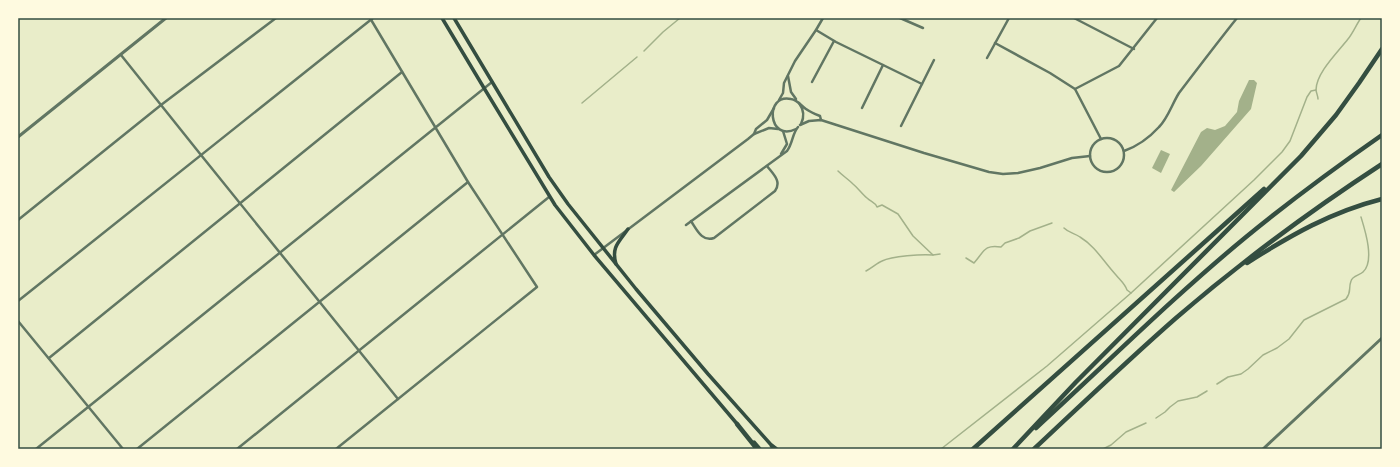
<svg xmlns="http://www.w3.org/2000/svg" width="1400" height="467" font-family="'Roboto Condensed',sans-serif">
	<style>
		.water { fill: #a3b18a }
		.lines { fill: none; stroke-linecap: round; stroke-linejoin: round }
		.stream { stroke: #a3b18a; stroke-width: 1.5 }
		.minor { stroke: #617663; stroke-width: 2.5 }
		.tertiary { stroke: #617663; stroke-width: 3 }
		.primary { stroke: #344e41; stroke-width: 3.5 }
		.motorway { stroke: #344e41; stroke-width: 4.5 }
		.neatline { fill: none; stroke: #344e41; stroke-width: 1.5 }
	</style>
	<rect width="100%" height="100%" fill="#e9edc9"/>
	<!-- water -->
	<g class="water">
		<polygon points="1249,80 1254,80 1257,83 1251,109 1201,166 1174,192 1171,190 1201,132 1207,128 1215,130 1225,126 1237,112 1239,101"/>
		<polygon points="1161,150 1170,154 1161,173 1152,168"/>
	</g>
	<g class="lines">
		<!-- stream -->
		<g class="stream">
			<polyline points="644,51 663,32 680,18"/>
			<path d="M1318 99C1318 96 1316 92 1316 90 1316 73 1338 52 1348 39 1353 33 1356 25 1361 18"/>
			<polyline points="582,103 637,57"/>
			<path d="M838 171C843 176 848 179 853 184 858 188 862 194 867 198 871 202 875 202 877 207L882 205 898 214 913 236 933 255 940 254"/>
			<path d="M1064 228C1069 233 1074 233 1080 237 1095 246 1104 262 1116 275 1120 280 1125 284 1127 290L1131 293"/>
			<path d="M966 258 974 263C984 252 984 244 1001 247L1005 243 1019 238 1030 231 1052 223"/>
			<path d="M866 271C872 268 877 263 882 261 892 256 922 254 933 255"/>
			<path d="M1217 384 1228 377 1241 374 1248 369 1263 355 1277 348 1289 339 1304 320 1346 299C1352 291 1348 289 1351 281 1352 276 1360 275 1363 272 1375 261 1365 230 1361 217"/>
			<polyline points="1156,418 1165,412 1170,407 1178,401 1197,397 1207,391"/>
			<polyline points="941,449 1047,366 1131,293 1254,180 1282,152 1290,141 1307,97 1311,91 1316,90"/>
			<polyline points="1103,449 1111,445 1126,432 1146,423"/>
		</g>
		<!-- minor -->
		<g class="minor">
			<polyline points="900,18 923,28"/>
			<polyline points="1074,18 1134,49"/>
			<polyline points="816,30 836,42 922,84"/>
			<polyline points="995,43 1050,73 1075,89 1101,139"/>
			<polyline points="121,55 201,155 398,399"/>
			<polyline points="987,58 1009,18"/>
			<polyline points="788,76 791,92 796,99"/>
			<polyline points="812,82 834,41"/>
			<polyline points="1075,89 1119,66 1157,18"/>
			<polyline points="779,100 783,93 784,83 795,61 816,30 823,18"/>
			<path d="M799 103C804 110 805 116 801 124"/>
			<polyline points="862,108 883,65"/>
			<polyline points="800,125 809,121 821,120 924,153 989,172 1003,174 1018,173 1040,168 1072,158 1090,156"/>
			<polyline points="901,126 934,60"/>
			<path d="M796 129C768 143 764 93 791 99 798 100 801 106 806 109 810 112 815 114 820 116L821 120"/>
			<polyline points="754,134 769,128 778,129"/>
			<circle cx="1107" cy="155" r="17"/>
			<path d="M1124 151C1138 146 1149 138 1159 127 1168 118 1172 104 1179 93 1198 68 1217 43 1237 18"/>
			<polyline points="781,154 787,144 783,131"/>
			<polyline points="18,220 161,105 276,18"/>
			<path d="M691 221C697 230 702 242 714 238L775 191C782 181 773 174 767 166"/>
			<path d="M686 225 787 151C793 143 792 134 798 127"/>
			<polyline points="594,255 748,139 754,134 756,129 767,120 774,108"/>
			<polyline points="18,301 373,18"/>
			<polyline points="18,321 123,449"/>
			<polyline points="49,358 402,72"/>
			<polyline points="36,449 492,82"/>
			<polyline points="137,449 468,182"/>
			<polyline points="237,449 549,197"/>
			<polyline points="336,449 537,287 468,182 370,18"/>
		</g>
		<!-- tertiary -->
		<g class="tertiary">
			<polyline points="18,137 166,18"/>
			<polyline points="1263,449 1382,338"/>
		</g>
		<!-- primary -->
		<g class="primary">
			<polyline points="442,18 484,88 555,205 594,255 738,425"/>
			<polyline points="454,18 549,177 568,204 636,289 708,374 773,447"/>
			<path d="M616 264C611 247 619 242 628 229"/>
			<polyline points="754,442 760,449"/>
		</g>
		<!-- motorway -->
		<g class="motorway">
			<path d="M1247 263C1291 235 1331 212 1382 199"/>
			<polyline points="737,424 757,449"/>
			<path d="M1036 428C1106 364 1173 297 1246 237 1290 201 1336 167 1382 135"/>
			<polyline points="772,446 776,449"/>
			<polyline points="973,449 1264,189"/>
			<polyline points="1013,449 1076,382 1301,156 1336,115 1359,83 1382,49"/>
			<path d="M1034 449C1081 405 1128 360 1176 318 1241 262 1310 211 1382 164"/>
		</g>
	</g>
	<!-- border -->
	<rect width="1400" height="467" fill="none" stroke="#fefae0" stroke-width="38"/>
	<rect x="19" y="19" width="1362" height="429" class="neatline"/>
</svg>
